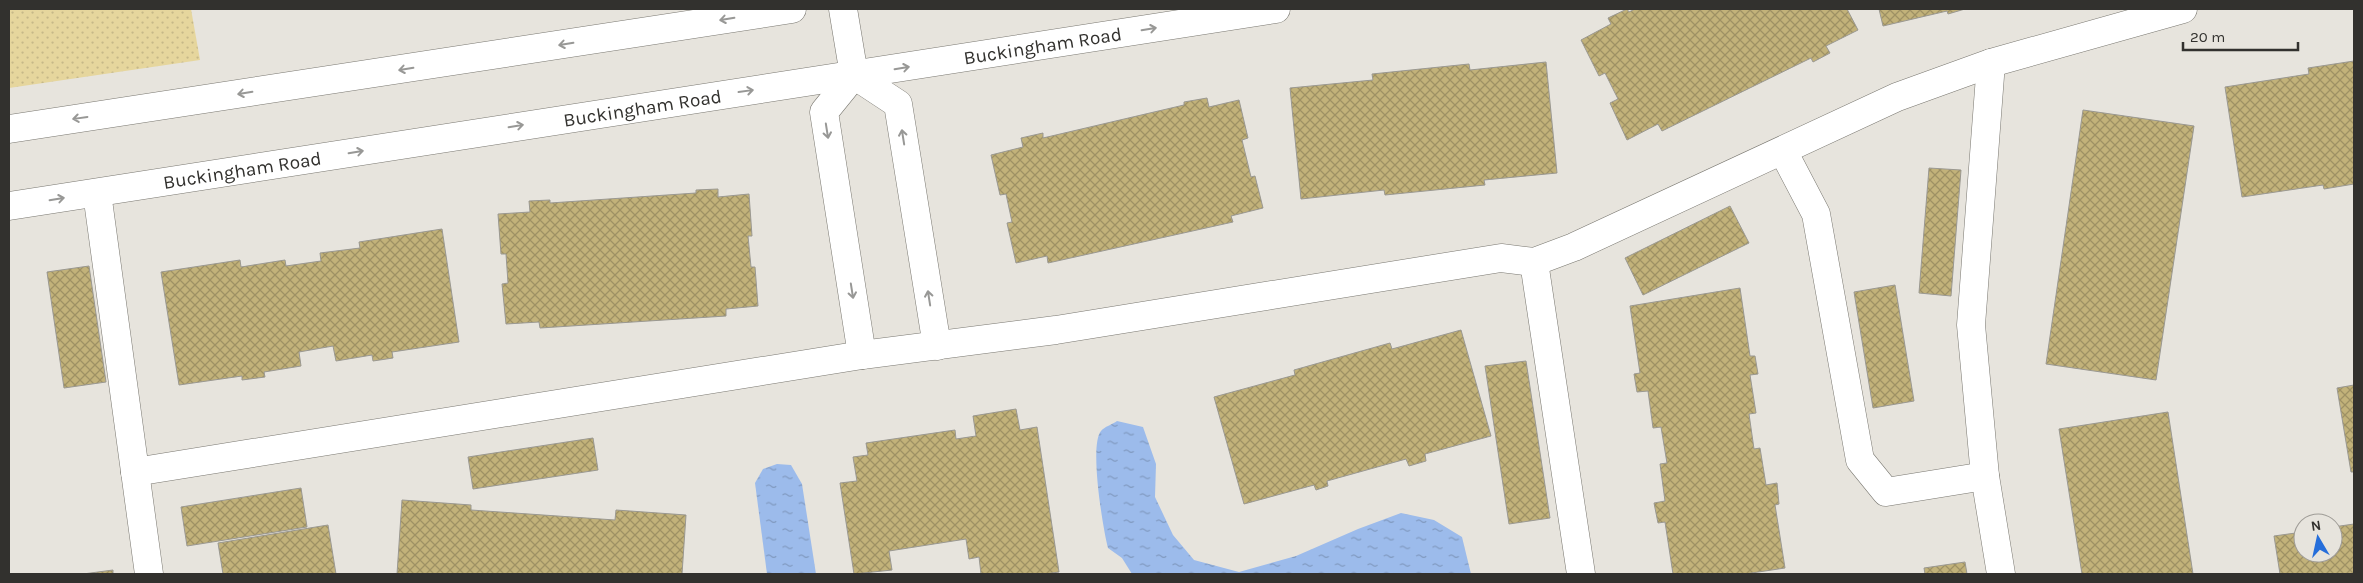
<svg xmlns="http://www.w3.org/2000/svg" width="2363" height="583" font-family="Karla,sans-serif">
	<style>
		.grass { fill: url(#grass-dots) }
		.water { fill: url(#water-ripples) }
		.building { fill: url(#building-cross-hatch); stroke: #9a9891 }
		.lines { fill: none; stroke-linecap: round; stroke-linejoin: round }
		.minor-casing { stroke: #797770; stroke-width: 29 }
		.minor { stroke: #fff; stroke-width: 28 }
		.oneway { stroke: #989896 }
		.labels { text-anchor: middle; stroke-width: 4.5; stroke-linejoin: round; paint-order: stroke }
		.street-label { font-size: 19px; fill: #32312e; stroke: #e7e4dd }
	</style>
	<defs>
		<pattern id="grass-dots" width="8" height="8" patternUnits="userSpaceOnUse" patternTransform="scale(1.25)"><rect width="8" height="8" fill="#e6d69d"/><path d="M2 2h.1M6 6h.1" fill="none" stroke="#c6b888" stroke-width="1.8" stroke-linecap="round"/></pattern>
		<pattern id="water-ripples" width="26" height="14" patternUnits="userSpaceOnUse" patternTransform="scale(1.25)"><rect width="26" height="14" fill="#9cbbeb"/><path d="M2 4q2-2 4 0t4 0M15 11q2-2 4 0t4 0" fill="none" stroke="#8099bf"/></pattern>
		<pattern id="building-cross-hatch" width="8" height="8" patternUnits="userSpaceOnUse" patternTransform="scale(1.25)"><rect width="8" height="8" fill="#c2b27a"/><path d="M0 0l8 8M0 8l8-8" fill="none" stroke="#9e9164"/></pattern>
	</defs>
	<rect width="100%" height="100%" fill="#e7e4dd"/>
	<!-- grass -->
	<polygon class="grass" points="9,9 191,9 200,60 9,88"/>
	<!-- water -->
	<g class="water">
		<path d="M1117 421 1143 427 1156 464 1155 497 1173 535 1194 560 1239 572 1296 556 1358 529 1401 513 1434 520 1462 537 1471 574H1132L1122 558 1108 548C1103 529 1089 445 1101 431 1104 427 1113 424 1117 421Z"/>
		<polygon points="777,464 791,465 802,484 816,574 767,574 755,483 763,469"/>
	</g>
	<!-- building -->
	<g class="building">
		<polygon points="1627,9 1629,12 1635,9 1847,9 1858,30 1826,46 1830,53 1813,62 1811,58 1662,131 1658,124 1627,140 1610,103 1618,99 1605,73 1599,76 1581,40 1611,24 1608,18"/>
		<polygon points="1879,9 1965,9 1948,14 1947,11 1883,26"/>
		<polygon points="2354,61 2354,184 2324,189 2323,185 2242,197 2225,87 2309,74 2308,68"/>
		<polygon points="1546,62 1557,173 1484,180 1485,185 1385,195 1384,190 1301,199 1290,88 1373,80 1372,74 1469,64 1470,70"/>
		<polygon points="1207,98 1209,107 1239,100 1248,138 1242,140 1251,177 1255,176 1263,208 1231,216 1233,222 1048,263 1047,256 1016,263 1007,223 1012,222 1006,194 1000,195 991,155 1023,147 1021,138 1043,133 1043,138 1184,105 1184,102"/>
		<polygon points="2083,110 2194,126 2156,380 2046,364"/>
		<polygon points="1929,168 1961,170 1951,296 1919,293"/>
		<polygon points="718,189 718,197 749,194 752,236 748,236 751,267 755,267 758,306 726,309 726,316 540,328 539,322 506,324 502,284 508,283 506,254 501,254 498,214 530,212 529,201 550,200 550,203 696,193 696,190"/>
		<polygon points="1730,206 1749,243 1643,295 1625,258"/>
		<polygon points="442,229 459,342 392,352 393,358 373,361 372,355 336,361 333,346 299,352 301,366 264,372 265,377 242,380 242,376 179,385 161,272 240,260 241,267 285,260 286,266 321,261 320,253 360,248 359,242"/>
		<polygon points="89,266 106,382 64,388 47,272"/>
		<polygon points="1895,285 1914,401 1873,408 1854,292"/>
		<polygon points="1740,288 1750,356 1755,356 1758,374 1750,375 1756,413 1749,414 1754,449 1760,448 1766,485 1777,483 1779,504 1775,505 1785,568 1745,574 1673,574 1665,522 1658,523 1654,503 1665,501 1660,464 1667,463 1661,427 1653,428 1648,391 1637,392 1634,374 1640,373 1630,306"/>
		<polygon points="1461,330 1491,436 1425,454 1426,461 1409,466 1406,459 1327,481 1328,486 1316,490 1314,485 1244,504 1214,397 1295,375 1294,370 1390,343 1392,349"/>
		<polygon points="1526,361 1550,518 1509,524 1485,366"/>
		<polygon points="2354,385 2354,472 2351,472 2337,388"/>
		<polygon points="1016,409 1020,430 1037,427 1059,572 1045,574 981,574 979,557 969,559 966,539 889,551 892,570 854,574 840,483 857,481 853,457 868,455 866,443 955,430 956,439 976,436 973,416"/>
		<polygon points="2168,412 2193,574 2082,574 2059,429"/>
		<polygon points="593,438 598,470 473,489 468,457"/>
		<polygon points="301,488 307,527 187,546 181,507"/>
		<polygon points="402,500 471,505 471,510 615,520 616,510 686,515 682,574 397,574"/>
		<polygon points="2354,524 2354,574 2280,574 2274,536 2303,532 2303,553 2333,553 2333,527"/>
		<polygon points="328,525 336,574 223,574 218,543"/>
		<polygon points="1965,562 1967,574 1925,574 1924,568"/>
		<polygon points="113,570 113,574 83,574"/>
	</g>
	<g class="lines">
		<!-- minor casing -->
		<g class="minor-casing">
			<g id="minor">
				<polyline points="843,9 854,75 824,112 862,355"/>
				<polyline points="1991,63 1971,325 1985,476 2001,574"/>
				<polyline points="854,75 898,104 937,346"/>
				<polyline points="9,129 792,9"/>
				<polyline points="1783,151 1816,214 1860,460 1886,492 1985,476"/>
				<polyline points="97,193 149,574"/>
				<path id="s1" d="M9 206 1276 9"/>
				<polyline points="1534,262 1581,574"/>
				<polyline points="135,472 862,355 1056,330 1501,258 1534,262 1574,247 1897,97 1991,63 2183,9"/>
			</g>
		</g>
		<!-- minor -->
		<use href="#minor" class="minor"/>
	</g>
	<!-- one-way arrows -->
	<defs><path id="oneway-shaft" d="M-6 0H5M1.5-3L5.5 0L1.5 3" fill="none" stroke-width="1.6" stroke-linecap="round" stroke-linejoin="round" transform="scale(1.25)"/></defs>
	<g class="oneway">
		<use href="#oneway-shaft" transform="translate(727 19) rotate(171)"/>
		<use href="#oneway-shaft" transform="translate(1149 29) rotate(-9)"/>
		<use href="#oneway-shaft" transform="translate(566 44) rotate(171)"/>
		<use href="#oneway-shaft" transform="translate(902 68) rotate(-9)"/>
		<use href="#oneway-shaft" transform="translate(406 69) rotate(171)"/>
		<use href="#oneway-shaft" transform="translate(746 91) rotate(-8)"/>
		<use href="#oneway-shaft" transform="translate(245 93) rotate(171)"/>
		<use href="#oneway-shaft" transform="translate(80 118) rotate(172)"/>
		<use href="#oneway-shaft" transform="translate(516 126) rotate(-9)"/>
		<use href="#oneway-shaft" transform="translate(827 131) rotate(81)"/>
		<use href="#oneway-shaft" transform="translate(903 137) rotate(-99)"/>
		<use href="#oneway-shaft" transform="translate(356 152) rotate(-9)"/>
		<use href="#oneway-shaft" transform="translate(57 199) rotate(-9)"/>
		<use href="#oneway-shaft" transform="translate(852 291) rotate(81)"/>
		<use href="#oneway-shaft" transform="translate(929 298) rotate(-99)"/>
	</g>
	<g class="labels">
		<!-- street labels -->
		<g class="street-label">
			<text dy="7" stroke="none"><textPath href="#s1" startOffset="1046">Buckingham Road</textPath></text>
			<text dy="7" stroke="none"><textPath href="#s1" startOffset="641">Buckingham Road</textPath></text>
			<text dy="7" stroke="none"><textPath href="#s1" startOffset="236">Buckingham Road</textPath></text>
		</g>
	</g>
	<!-- border -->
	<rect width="2363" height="583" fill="none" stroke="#32312e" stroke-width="20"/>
	<!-- north arrow -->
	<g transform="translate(2318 538) rotate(351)"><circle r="24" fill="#e7e4dd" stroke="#9f9c97"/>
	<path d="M0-4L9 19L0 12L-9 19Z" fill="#266eda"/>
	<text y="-8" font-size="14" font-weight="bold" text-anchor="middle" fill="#32312e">N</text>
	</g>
	<!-- scale -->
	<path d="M2183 42v8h115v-8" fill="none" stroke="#32312e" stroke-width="2.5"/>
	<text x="2190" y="42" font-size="15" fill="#32312e" stroke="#e7e4dd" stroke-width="4" paint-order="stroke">20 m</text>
</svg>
